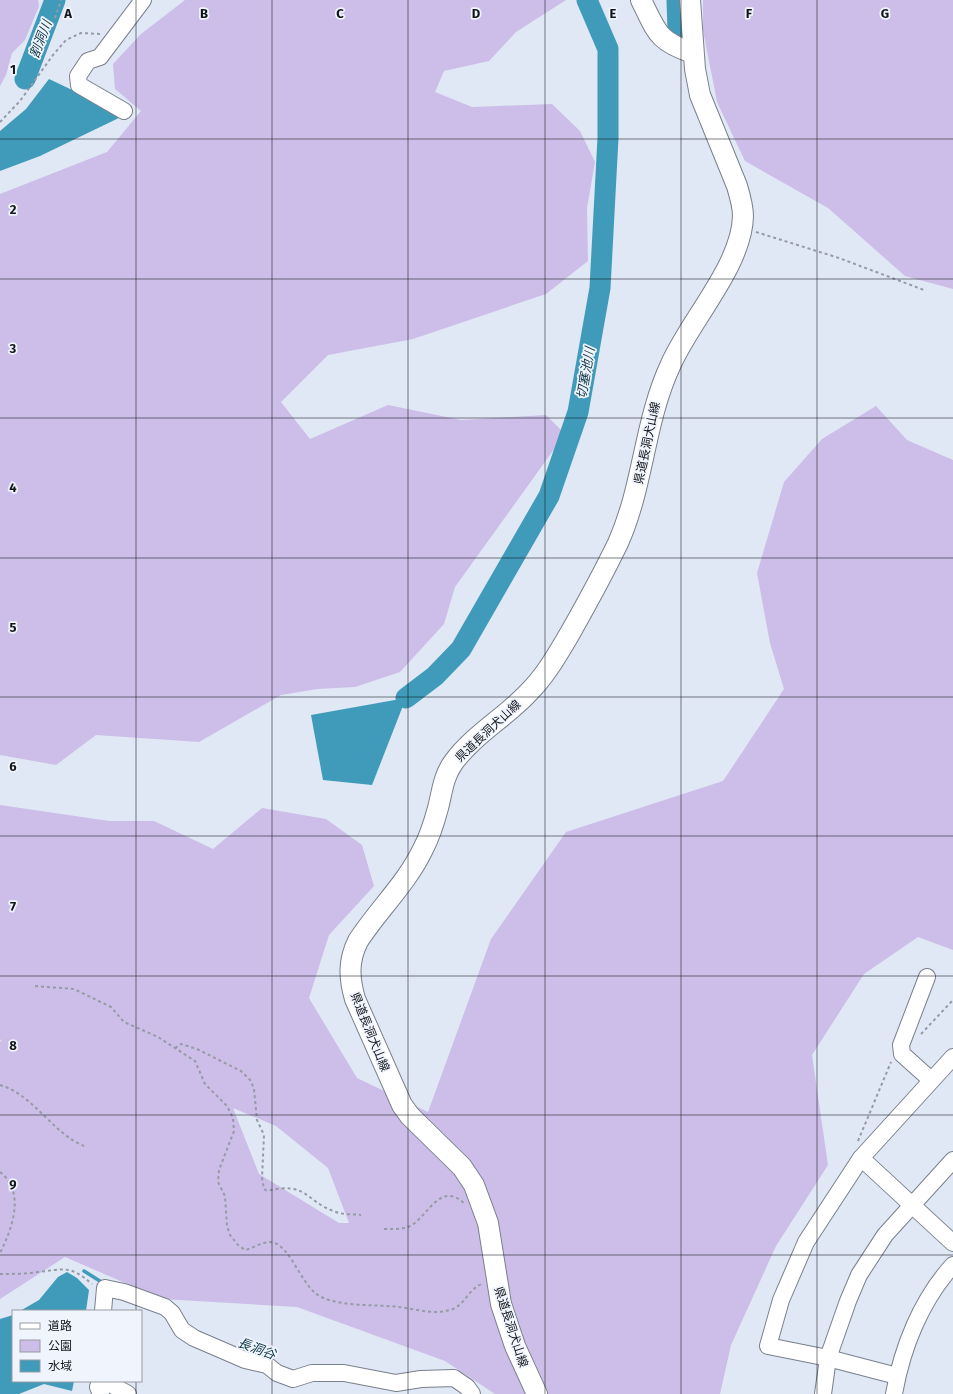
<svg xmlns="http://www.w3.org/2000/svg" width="953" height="1394" font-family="'Fira Sans','Noto Sans JP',sans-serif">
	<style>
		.green { fill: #ccbee8; fill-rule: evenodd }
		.water { fill: #3f9bb9 }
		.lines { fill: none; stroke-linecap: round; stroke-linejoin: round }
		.stream { stroke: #3f9bb9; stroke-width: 3.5 }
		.river { stroke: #3f9bb9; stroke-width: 21 }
		.minor-casing { stroke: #79808c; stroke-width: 18 }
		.major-casing { stroke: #79808c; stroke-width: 22 }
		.path { stroke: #959ba5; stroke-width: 2; stroke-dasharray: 3 3; stroke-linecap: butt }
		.minor { stroke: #fff; stroke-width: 16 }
		.major { stroke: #fff; stroke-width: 20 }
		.grid { fill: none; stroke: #121519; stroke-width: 1; stroke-opacity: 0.55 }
		.labels { text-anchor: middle; stroke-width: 3.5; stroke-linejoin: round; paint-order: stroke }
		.street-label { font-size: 12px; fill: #121519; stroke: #f0f4fd }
		.water-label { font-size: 13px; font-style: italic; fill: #0f3946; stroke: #f0f4fd }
		.grid-label { font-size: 13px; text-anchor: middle; font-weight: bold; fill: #121519; stroke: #f0f4fd; stroke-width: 3.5; stroke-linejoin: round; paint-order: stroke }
	</style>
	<rect width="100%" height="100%" fill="#e0e7f5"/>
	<!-- green -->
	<g class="green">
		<polygon points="0,0 38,0 39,6 25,40 12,53 6,75 0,86"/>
		<polygon points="185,0 566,0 516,32 489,61 444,71 435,92 472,107 552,104 580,131 595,162 587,208 588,261 546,294 413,339 328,355 281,402 310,439 388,405 461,420 546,415 565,434 455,587 444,624 400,672 355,687 317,689 281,695 199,742 96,735 56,765 0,755 0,194 107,152 141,111 115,89 113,64 141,34"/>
		<polygon points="703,0 953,0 953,289 905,276 828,208 745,161 717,102 703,30"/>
		<path d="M876 406 907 440 953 460V950L918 937 864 974 812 1055 828 1165 776 1246 731 1345 720 1394H495L445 1361 297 1307 162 1299 65 1257 0 1299V1041L2 1042 0 1039V805L109 821H154L213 849 262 808 326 819 362 845 374 886 329 935 309 998 357 1078 428 1112 491 939 566 832 723 781 784 689 770 643 757 573 784 482 822 439ZM233 1108 276 1126 328 1168 349 1223H339L259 1174Z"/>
	</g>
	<!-- water -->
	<g class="water">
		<polygon points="49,79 125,115 40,156 0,171 0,131 26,109"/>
		<polygon points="406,698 372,785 323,780 311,715"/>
		<polygon points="67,1272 77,1278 89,1290 86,1311 20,1311 39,1300 58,1277"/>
		<polygon points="13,1315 13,1381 74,1381 72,1391 44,1384 19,1394 0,1394 0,1319"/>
	</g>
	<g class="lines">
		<!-- stream -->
		<polyline class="stream" points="84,1271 103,1283"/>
		<!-- river -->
		<g class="river">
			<polyline points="677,0 678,31"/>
			<polyline points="25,79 55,0"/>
			<polyline points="406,698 435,676 461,649 549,496 578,412 600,288 608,138 608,49 587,0"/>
		</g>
		<!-- minor casing -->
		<g class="minor-casing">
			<g id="minor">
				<polyline points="124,111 79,85 78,76 88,61 100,57 143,0"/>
				<polyline points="927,977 901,1045 902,1054 931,1080"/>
				<polyline points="861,1158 953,1243"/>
				<polyline points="103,1311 105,1288 124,1292 165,1307 172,1313 182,1330 194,1338 245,1360 267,1365 277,1373 293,1379 312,1373 344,1373 396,1383 421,1379 454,1378 467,1387 472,1394"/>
				<polyline points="897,1376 828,1358 768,1346 781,1300 806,1242 861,1158 953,1057"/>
				<polyline points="100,1381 98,1387 101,1394"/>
				<polyline points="105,1381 128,1394"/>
				<polyline points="823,1394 828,1358 848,1301 859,1275 885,1235 953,1160"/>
				<path d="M894 1394C902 1348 921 1300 953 1265"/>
			</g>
		</g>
		<!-- major casing -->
		<g class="major-casing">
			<g id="major">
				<path d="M641 0C657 32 657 41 693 53"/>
				<path d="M537 1394 515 1346 501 1304 488 1223 474 1185 462 1167 410 1116 402 1105 355 999C349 978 348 961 358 941 378 910 407 883 423 849 430 836 434 823 438 808 442 793 443 777 453 763 473 735 506 717 529 692 546 675 557 655 569 635 586 605 603 574 618 543 644 485 644 421 671 364 691 319 742 265 743 216 743 206 740 196 737 186L700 95 695 69 690 0"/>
			</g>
		</g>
		<!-- path -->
		<g class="path">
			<polyline points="55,18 61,0"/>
			<polyline points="0,122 20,101 53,55 66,40 81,33 100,34"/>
			<polyline points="756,232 839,258 924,290"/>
			<path d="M35 986 74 989 111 1007 124 1022 158 1037 195 1061 205 1084 227 1106 233 1118 234 1131 219 1170 218 1182 225 1196 227 1226 230 1235 238 1245 245 1250C255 1248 266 1238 277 1244 291 1252 301 1280 314 1292 331 1308 377 1304 399 1307 416 1309 433 1315 450 1310 465 1306 468 1289 482 1284"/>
			<polyline points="921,1034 953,1000"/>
			<path d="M175 1048 181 1044 197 1049 241 1071 251 1081 254 1089 257 1120 264 1135 262 1178 264 1189 267 1191C308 1181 304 1201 336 1212 344 1215 353 1214 361 1215"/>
			<path d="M0 1085C34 1095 52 1133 84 1146"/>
			<polyline points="858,1141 891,1062"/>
			<path d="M0 1172C26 1192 12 1229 0 1253"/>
			<path d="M384 1229C394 1229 403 1230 412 1225 429 1214 440 1182 464 1203"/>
			<path d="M0 1274C12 1274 25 1274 38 1272 65 1269 70 1265 92 1284"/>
		</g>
		<!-- minor -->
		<use href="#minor" class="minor"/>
		<!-- major -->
		<use href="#major" class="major"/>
	</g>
	<!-- grid -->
	<path class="grid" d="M136 0V1311M272 0V1394M408 0V1394M545 0V1394M681 0V1394M817 0V1394M0 139H953M0 279H953M0 418H953M0 558H953M0 697H953M0 836H953M0 976H953M0 1115H953M0 1255H953M136 1381V1394"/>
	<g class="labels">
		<!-- street labels -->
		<g class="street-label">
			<text transform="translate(647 443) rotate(-78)" y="4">県道長洞犬山線</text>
			<text transform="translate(488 731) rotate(-43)" y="4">県道長洞犬山線</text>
			<text transform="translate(370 1032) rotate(68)" y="4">県道長洞犬山線</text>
			<text transform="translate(511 1327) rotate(72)" y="4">県道長洞犬山線</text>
		</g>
		<!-- water labels -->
		<g class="water-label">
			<text transform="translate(40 39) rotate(-69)" y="5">割洞川</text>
			<text transform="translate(585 373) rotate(-80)" y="5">切塞池川</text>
			<text transform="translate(257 1348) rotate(20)" y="5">長洞谷</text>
		</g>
	</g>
	<g class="grid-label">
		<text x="68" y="18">A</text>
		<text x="204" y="18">B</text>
		<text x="340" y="18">C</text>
		<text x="476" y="18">D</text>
		<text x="613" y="18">E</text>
		<text x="749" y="18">F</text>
		<text x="885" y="18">G</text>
		<text x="13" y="74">1</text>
		<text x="13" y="214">2</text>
		<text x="13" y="353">3</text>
		<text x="13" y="492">4</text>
		<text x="13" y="632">5</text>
		<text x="13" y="771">6</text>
		<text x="13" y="911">7</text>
		<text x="13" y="1050">8</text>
		<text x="13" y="1189">9</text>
	</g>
	<!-- legend -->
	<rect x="12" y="1310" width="130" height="72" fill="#f0f4fd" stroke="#979ba2"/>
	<rect x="20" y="1323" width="20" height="6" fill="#ffffff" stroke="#979ba2"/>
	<text x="48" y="1330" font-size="12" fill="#121519">道路</text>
	<rect x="20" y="1340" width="20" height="12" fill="#ccbee8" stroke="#979ba2"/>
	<text x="48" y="1350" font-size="12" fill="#121519">公園</text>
	<rect x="20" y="1360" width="20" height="12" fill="#3f9bb9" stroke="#979ba2"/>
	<text x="48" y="1370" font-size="12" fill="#121519">水域</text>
</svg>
